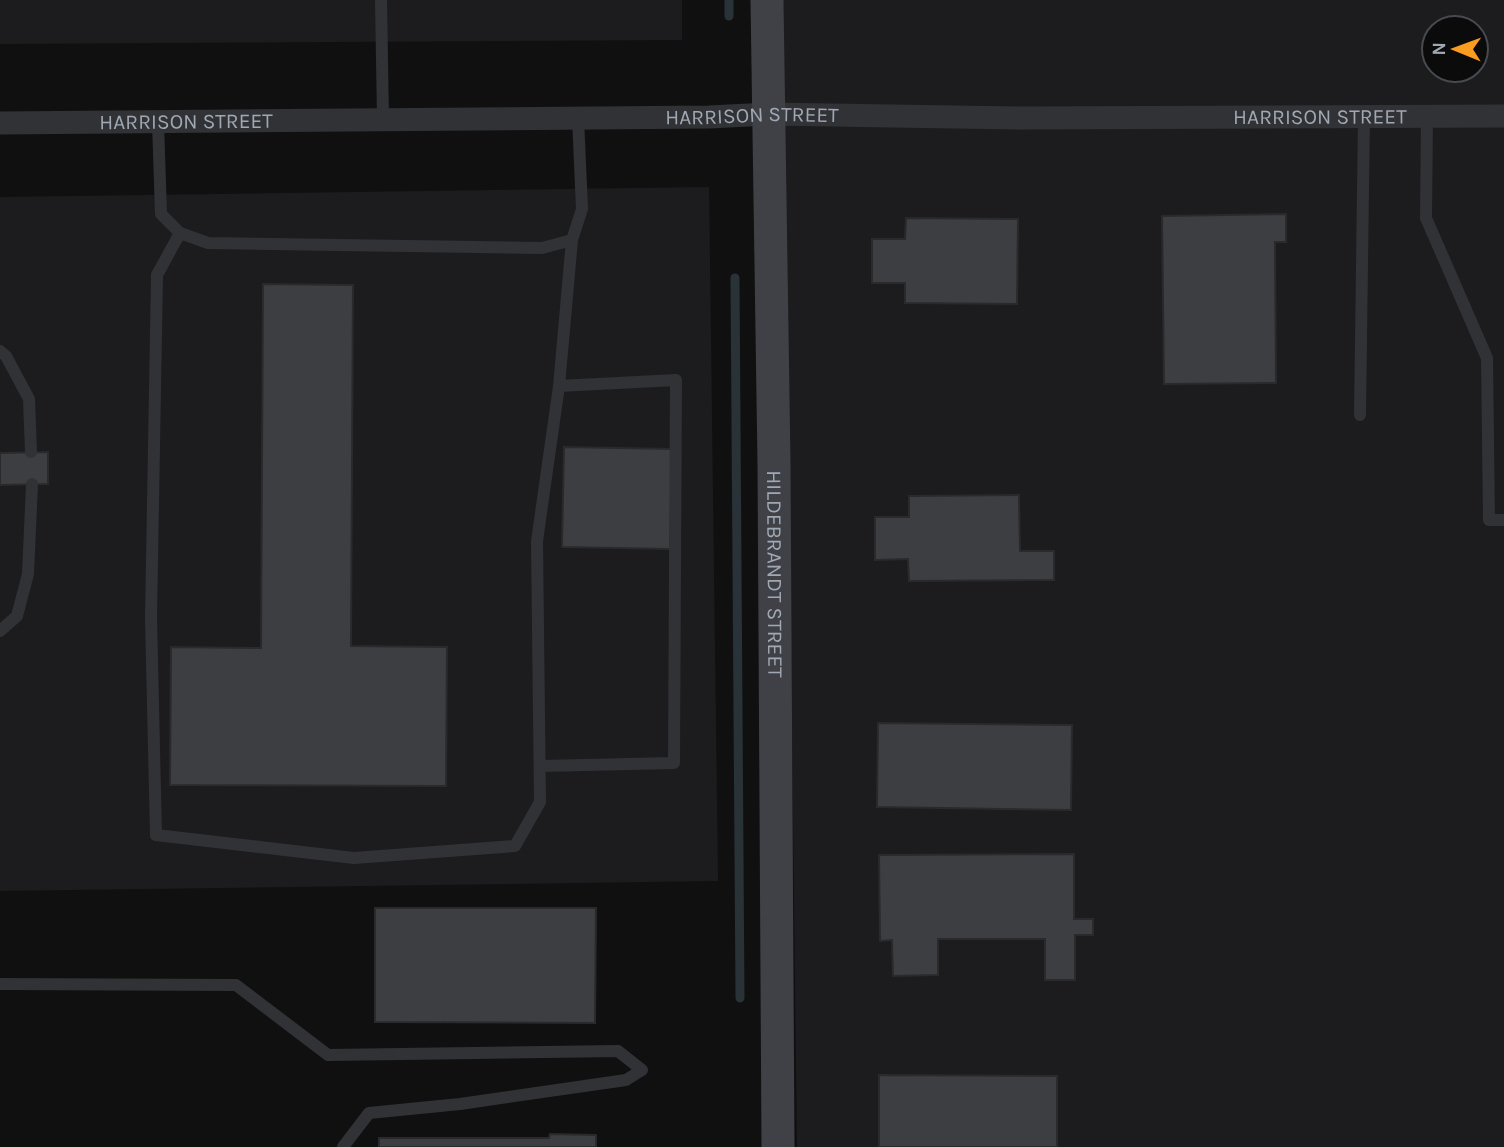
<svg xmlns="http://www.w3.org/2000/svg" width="1504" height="1147" font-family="Karla,sans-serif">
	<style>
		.built { fill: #1c1c1e; fill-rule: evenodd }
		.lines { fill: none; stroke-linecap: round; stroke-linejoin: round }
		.stream { stroke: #283237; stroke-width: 9 }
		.building { fill: #3c3e41; stroke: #2a2a2d; stroke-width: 2 }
		.lane { stroke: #313236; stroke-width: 12 }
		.street { stroke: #313236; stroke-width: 23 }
		.secondary { stroke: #3f4147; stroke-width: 33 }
		.labels { text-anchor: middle; stroke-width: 5; stroke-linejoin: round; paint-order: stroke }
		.street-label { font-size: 21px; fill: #a0a8b3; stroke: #0b0b0c }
	</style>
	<rect width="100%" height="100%" fill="#101011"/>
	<!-- built -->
	<g class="built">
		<polygon points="0,0 682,0 682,40 0,44"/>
		<path d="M783 0H1504V1147H797ZM1434 28H1476V70H1434Z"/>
		<polygon points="709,187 718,881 0,891 0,197"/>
	</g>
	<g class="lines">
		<!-- stream -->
		<g class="stream">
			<polyline points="729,0 729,16"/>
			<polyline points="735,278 740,998"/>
		</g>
	</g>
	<!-- building -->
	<g class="building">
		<polygon points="1286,214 1286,242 1275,242 1276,383 1164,384 1162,216"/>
		<polygon points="906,218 1018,219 1017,304 905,303 905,283 872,283 872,239 905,239"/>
		<polygon points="263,284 353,285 351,646 447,647 446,786 170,785 171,647 261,648"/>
		<polygon points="564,447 672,449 670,549 562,547"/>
		<polygon points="48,452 48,484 0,485 0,453"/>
		<polygon points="1019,495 1020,551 1054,551 1054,580 909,581 908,559 875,560 875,517 909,517 909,496"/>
		<polygon points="878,723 1072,725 1071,810 877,807"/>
		<polygon points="1074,854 1074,919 1093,919 1093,935 1075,935 1075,980 1045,980 1045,939 938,939 938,975 893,976 892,940 880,941 879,855"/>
		<polygon points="375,908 596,908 595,1023 375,1022"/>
		<polygon points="879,1075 1057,1076 1057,1147 879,1147"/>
		<polygon points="550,1134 596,1135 596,1147 379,1147 379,1138 549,1138"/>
	</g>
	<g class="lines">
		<!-- lane -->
		<g class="lane">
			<polyline points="381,0 383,119"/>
			<polyline points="1427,116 1426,218 1487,358 1489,520 1504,520"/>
			<polyline points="158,122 161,214 180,233 208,243 542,248 572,240 582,209 578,118"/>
			<polyline points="180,233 157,275 151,618 156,835 354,858 515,846 540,802 537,541 559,386"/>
			<polyline points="0,351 6,356 29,399 31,452"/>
			<polyline points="1360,415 1364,116"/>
			<polyline points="0,631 17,616 28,574 32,484"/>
			<polyline points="540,766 674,763 676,380 559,386 572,240"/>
			<polyline points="0,984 236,985 328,1055 618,1051 642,1070 626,1080 460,1104 369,1113 343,1147"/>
		</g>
		<!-- street -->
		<path class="street" id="s1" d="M0 123 709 117 768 114 1023 118 1504 116"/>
		<!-- secondary -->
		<path class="secondary" id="s2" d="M767 0 774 463 778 1147"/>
	</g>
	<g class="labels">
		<!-- street labels -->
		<g class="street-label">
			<text dy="7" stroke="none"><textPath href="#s1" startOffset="752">HARRISON STREET</textPath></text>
			<text dy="7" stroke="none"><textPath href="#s1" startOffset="1320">HARRISON STREET</textPath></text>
			<text dy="7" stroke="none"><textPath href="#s1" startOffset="186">HARRISON STREET</textPath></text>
			<text dy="7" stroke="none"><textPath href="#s2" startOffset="574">HILDEBRANDT STREET</textPath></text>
		</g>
	</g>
	<!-- north arrow -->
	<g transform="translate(1455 49) rotate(271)"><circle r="33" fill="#0b0b0c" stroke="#474a4f" stroke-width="2"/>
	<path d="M0-5L12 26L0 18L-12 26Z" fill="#fa9c20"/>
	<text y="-10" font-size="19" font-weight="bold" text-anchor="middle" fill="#a0a8b3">N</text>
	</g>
</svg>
